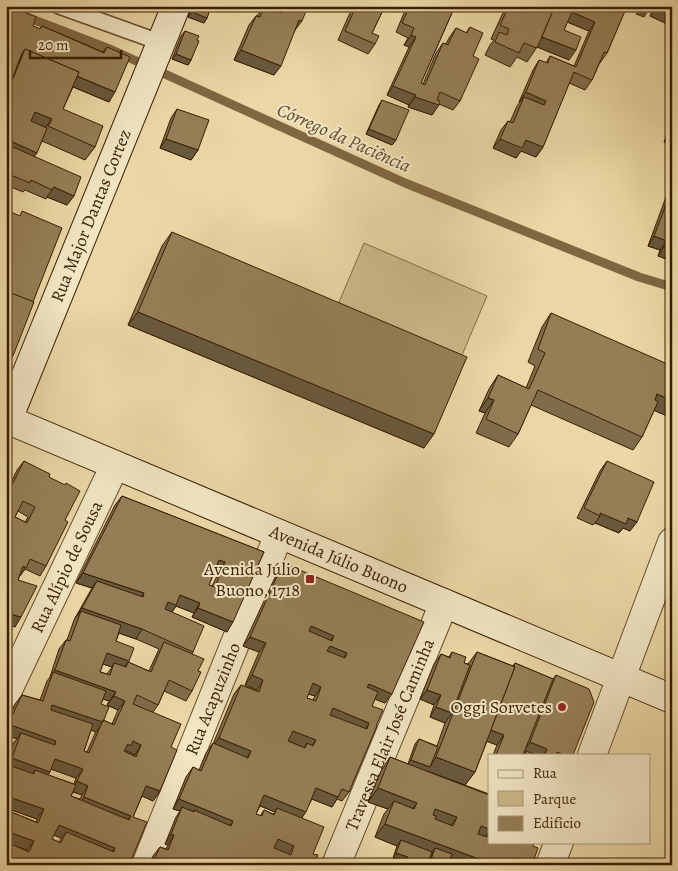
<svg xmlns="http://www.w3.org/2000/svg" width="678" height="871" font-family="Alegreya,serif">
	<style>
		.green { fill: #ccb889; stroke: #826b45 }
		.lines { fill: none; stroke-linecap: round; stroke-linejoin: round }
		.stream { stroke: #7f6742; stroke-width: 9 }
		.lane-casing { stroke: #654c2a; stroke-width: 18 }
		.street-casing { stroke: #654c2a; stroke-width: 30 }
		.secondary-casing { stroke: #391e01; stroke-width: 30 }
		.lane { stroke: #f1e5c4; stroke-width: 15 }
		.street { stroke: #f1e5c4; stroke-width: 28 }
		.secondary { stroke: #f1e5c4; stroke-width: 28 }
		.wall { fill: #806c4a; stroke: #391e01; fill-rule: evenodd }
		.shaded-wall { fill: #68583c; stroke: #391e01 }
		.building { fill: #957e56; stroke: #391e01; fill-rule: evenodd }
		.poi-dot { fill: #8f2418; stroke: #f1e5c4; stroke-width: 2 }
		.labels { text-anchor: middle; stroke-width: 4; stroke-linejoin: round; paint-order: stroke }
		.street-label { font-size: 18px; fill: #391e01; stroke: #f1e5c4 }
		.poi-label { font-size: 18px; fill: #391e01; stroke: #f1e5c4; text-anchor: end }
		.water-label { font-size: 19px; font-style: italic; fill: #624927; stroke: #f1e5c4 }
	</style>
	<rect width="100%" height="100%" fill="#ead7a5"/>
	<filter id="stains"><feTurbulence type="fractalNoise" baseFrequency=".004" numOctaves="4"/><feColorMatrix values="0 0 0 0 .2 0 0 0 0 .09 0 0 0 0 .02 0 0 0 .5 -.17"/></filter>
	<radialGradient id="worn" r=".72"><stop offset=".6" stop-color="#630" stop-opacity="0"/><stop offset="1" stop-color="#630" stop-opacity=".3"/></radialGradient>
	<!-- green -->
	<polygon class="green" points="364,243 487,296 457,367 334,314"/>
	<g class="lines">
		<!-- stream -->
		<polyline class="stream" points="6,9 112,50 405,183 639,277 672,287"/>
		<!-- lane casing -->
		<g class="lane-casing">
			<polyline id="lane" points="59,6 162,43"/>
		</g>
		<!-- street casing -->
		<g class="street-casing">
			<g id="street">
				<path id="s1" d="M6 694 115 465"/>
				<polyline points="592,755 672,542"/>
				<path id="s2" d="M146 865 279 534"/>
				<path id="s3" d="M336 865 444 603"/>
				<polyline points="550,865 559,842"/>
			</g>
		</g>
		<!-- secondary casing -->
		<g class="secondary-casing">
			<g id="secondary">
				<path id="s4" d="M6 419 672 699"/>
				<path id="s5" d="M6 424 176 6"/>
			</g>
		</g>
		<!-- lane -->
		<use href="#lane" class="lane"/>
		<!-- street -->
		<use href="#street" class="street"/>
		<!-- secondary -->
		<use href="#secondary" class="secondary"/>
	</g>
	<!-- wall -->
	<g class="wall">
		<polygon points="6,6 33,26 39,29 42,26 103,52 107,47 109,102 73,87 63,109 95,147 85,160 42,141 34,156 67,205 47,197 46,199 25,190 23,192 6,185"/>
		<polygon points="192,6 211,6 207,18 204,23 188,17"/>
		<polygon points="264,6 279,12 281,6 308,6 295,30 274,75 234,60 249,25 256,16 257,16"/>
		<polygon points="353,6 385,6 372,33 375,44 368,54 338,40"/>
		<polygon points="407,6 455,6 421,83 423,84 436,53 443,43 446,44 449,38 456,28 466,33 470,27 473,56 460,101 453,110 439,104 432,115 408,107 409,105 387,95 409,47 404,45 408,38 396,32"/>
		<polygon points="506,6 627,6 607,53 600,63 600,62 592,80 585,90 569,83 543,147 536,157 521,151 516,158 493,148 501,130 508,121 510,122 517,106 520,102 519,102 533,70 539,60 546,63 550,56 574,66 589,31 567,22 564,30 569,60 537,47 527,62 517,57 510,67 485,55 490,45 494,40 491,39"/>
		<polygon points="654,6 672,6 672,26 650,16"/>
		<polygon points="185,31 197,40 191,60 188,65 172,59 181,36"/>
		<polygon points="382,100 396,140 392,145 366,134 379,105"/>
		<polygon points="177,109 198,150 191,160 160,148 171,118"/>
		<polygon points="672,121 672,144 664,142"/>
		<polygon points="672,183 672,261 658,256 660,250 648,246 670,186"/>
		<polygon points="172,232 424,448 128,325 162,246"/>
		<polygon points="551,313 672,418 654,410 642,437 633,450 531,405 518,434 509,447 476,433 485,413 479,411 489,389 498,375 526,388 535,366 528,362 542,327"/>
		<path d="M24 461 49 477 65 520 46 566 40 576 25 569 19 577 18 580 15 627 9 625 6 633V493L17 470ZM18 511 28 517 25 522 15 517Z"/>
		<polygon points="607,461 630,531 623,528 619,533 595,523 593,525 577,518 600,471"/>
		<path d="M122 496 264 552 227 632 192 617 194 613 176 606 172 612 193 652 192 654 198 671 192 691 186 701 164 691 158 705 153 712 171 747 160 791 153 801 142 796 133 817 129 865H6V810L36 822 37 819 6 808V764L14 742 17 739 6 735V724L15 704 22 695 40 700 47 681 50 677 59 649 66 640H67L74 620 92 588 76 583 115 505ZM215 570 219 572 212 586 209 585ZM119 633 136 639 159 649 149 671 128 662 124 667 129 661 116 641ZM103 664 112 667 107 674 100 672ZM103 699 109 701 107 705 118 710 112 724 103 720 101 704ZM91 730 96 731 87 752 84 751ZM127 751 135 755 134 756 126 752ZM51 769 76 778 74 784 48 775ZM73 792 82 795 80 799 71 796ZM54 835 61 838 59 842 52 839ZM12 845 27 850V851Z"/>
		<path d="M283 563 385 703 375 699 372 706 376 726 349 792 342 801 337 799 332 807 312 799 302 818 313 854 314 865H149L153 856 160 847 166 849 168 845 165 844 176 817 180 811 173 809 186 777 193 767 199 770 206 753 213 743V744L234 694 241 685 256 691 257 690 245 685 259 652 243 646 277 573ZM308 694 315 696 313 700 307 698ZM260 806 275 812 273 814 264 810 260 816 256 814Z"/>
		<polygon points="452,652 464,663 468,664 477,652 513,666 515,663 553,679 556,675 573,755 493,755 497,745 487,741 475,772 465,785 427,771 489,794 489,842 533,846 532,865 403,865 404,862 393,858 397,846 375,837 384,814 388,809 368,802 381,771 390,757 408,764 415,744 419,739 437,746 445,723 430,717 434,705 420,699 434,664 441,654 449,657"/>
	</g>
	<!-- shaded-wall -->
	<g class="shaded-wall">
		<polygon points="120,6 137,6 134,11"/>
		<polygon points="657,7 672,13 672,26 650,16"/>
		<polygon points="640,9 647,12 644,17 636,14"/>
		<polygon points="192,12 207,18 204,23 188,17"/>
		<polygon points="572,12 595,22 589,31 565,21"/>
		<polygon points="299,20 302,21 295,30 292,29"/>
		<polygon points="411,35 416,37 409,47 404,45"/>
		<polygon points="541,37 576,50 569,60 535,46"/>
		<polygon points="241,50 281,66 274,75 234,60"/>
		<polygon points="23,54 115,92 109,102 19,64"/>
		<polygon points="176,54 191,60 188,65 172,59"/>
		<polygon points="393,86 416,95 409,105 387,95"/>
		<polygon points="526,92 546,101 540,111 524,97 520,102 519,102"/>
		<polygon points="415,97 439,105 432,115 408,107"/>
		<polygon points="35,112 52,119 42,132 25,125"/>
		<polygon points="369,129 396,140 392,145 366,134"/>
		<polygon points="671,132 672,132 672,144 664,142"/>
		<polygon points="6,139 37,153 27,166 6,157"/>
		<polygon points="166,139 198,150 191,160 160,148"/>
		<polygon points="500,139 526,140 543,147 536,157 521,151 516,158 493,148"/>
		<polygon points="54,187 74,196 67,205 47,197"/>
		<polygon points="654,236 667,241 660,250 648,246"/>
		<polygon points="664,246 672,249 672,261 658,256"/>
		<polygon points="138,312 434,434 424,448 128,325"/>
		<polygon points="13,356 6,366 6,358"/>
		<polygon points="657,394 672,401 672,418 648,408"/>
		<polygon points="488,398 494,400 485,413 479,411"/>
		<polygon points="600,513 628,518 637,522 630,531 623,528 619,533 595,523 600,516"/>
		<polygon points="219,560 225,562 219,572 213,570"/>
		<polygon points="23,566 26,568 19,577 16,576"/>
		<polygon points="83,573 144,593 138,603 97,581 92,588 76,583"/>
		<polygon points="180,595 200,603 194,613 176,606 170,615 161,611 168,602"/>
		<polygon points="82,608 142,629 136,639 78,619 81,611 75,618"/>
		<polygon points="198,608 233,622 227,632 192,617"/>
		<polygon points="6,613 21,617 15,627 6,624"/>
		<polygon points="311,626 334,636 327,645 305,636"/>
		<polygon points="250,637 266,643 259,652 243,646"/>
		<polygon points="330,646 347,653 340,663 323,656"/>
		<polygon points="107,653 129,661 122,670 114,663 112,667 100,663"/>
		<polygon points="55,670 116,692 109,701 50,681 52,674"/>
		<polygon points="252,675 263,680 257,690 245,685"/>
		<polygon points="313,683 321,687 315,696 306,693"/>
		<polygon points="369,684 392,694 385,703 362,694"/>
		<polygon points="427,690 441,695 434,705 420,699"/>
		<polygon points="114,696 125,701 118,710 107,705"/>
		<polygon points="52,705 103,722 96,732 45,715"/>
		<polygon points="436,707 452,713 445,723 430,717"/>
		<polygon points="333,708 369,723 363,732 326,718"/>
		<polygon points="8,724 56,741 50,751 21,733 17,739 6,735 6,727"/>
		<polygon points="490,730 504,735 497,745 483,740"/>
		<polygon points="293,731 316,740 309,750 307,743 304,748 286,740"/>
		<polygon points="219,738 251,751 245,761 212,747"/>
		<polygon points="133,741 141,745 135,755 127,751 124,755 121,754 128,744"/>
		<polygon points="530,742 547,749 543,755 525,755 526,751 523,755 521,755"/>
		<polygon points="436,757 475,772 465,785 427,771 427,772 407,765 411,760 430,767"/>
		<polygon points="12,758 50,772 43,782 34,774 35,770 30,777 6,766"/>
		<polygon points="55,759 83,769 76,778 48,768"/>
		<polygon points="77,781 88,786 82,795 71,791"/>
		<polygon points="146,786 160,791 153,801 140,795"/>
		<polygon points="316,788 338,797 332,807 309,798"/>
		<polygon points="378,788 417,803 407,816 394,801 388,809 368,802"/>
		<polygon points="264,795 306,812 299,821 277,808 275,812 258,805"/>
		<polygon points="6,796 44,809 37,819 6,808"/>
		<polygon points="84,797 131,816 124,825 77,807"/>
		<polygon points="179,799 233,821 227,830 194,810 190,816 182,807 180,811 173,809"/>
		<polygon points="435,809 457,817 447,831 426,823"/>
		<polygon points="385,824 495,865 457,865 459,859 455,865 449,865 431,858 435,848 429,857 401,840 397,846 375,837"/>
		<polygon points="59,825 115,848 108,857 66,832 61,838 52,834"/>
		<polygon points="481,826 489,829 489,831 481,843 472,840"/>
		<polygon points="6,831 34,841 27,850 6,843"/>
		<polygon points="171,834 174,835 168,845 165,844"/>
		<polygon points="278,839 294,846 287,856 271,849"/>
		<polygon points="396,853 408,857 404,862 393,858"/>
	</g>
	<!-- building -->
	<g class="building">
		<polygon points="6,6 10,6 36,17 33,26 40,29 42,26 104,53 107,47 130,57 115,92 77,76 79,72 25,49 22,53 6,95"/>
		<polygon points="194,6 211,6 207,18 192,12"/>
		<polygon points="264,6 281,13 284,6 308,6 302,21 299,20 281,66 241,50 256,16 260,17"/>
		<polygon points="356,6 385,6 372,33 379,36 375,44 345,31"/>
		<polygon points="410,6 455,6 421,83 425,85 443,43 448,45 456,28 467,33 470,27 483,33 473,56 479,59 460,101 440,92 437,100 440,101 439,105 415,97 416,95 393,86 416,37 411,35 414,28 402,23"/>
		<polygon points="509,6 555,6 537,48 524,43 519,53 495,42 499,32 507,35 509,29 500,25"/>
		<polygon points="555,6 627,6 607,53 604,52 592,80 574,72 543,147 526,140 522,148 500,139 508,121 513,123 524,97 544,105 546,101 526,92 539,60 548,63 550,56 576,67 595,22 572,12 564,30 581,37 576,50 542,37"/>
		<polygon points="641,6 650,6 647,12 640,9"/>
		<polygon points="657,6 672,6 672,13 657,7"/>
		<polygon points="185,31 199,36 197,40 199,41 191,60 176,54"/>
		<polygon points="25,49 79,72 63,109 103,126 95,147 48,126 52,119 35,112 31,121 47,128 37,153 6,139 6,96"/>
		<polygon points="382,100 409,110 396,140 369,129"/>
		<polygon points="177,109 209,120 198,150 166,139"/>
		<polygon points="6,144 81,177 74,196 54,187 52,190 31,180 30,183 6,173"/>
		<polygon points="672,189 672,249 664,246 667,241 654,236"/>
		<polygon points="6,210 20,216 22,211 62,228 33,302 6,291"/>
		<polygon points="172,232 467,357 434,434 138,312"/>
		<polygon points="6,291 34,302 13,356 6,358"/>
		<polygon points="551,313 672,366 672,401 657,394 655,400 658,402 642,437 538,390 518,434 486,419 494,400 488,398 498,375 529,389 545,353 538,349"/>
		<path d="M24 461 50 474 49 477 65 485 66 483 80 491 65 520 68 522 46 566 30 559 26 568 23 566 18 580 37 586 21 617 6 613V497ZM23 501 35 507 27 523 15 517Z"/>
		<polygon points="607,461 654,482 637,522 628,518 626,524 600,513 600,516 584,508"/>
		<path d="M122 496 264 552 233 622 198 608 200 603 180 595 176 605 168 602 165 609 204 626 193 652 142 629 82 608 97 581 143 597 144 593 83 573ZM219 560 225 562 215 587 209 585Z"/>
		<path d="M283 563 424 622 392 694 369 684 367 687 378 692 372 706 383 710 376 726H377L349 792 342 789 338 797 316 788 306 812 264 795 256 814 262 816 264 810 274 815 277 808 324 827 313 854 318 855 314 865H310L304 862 303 865H154L152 864 160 847 168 850 174 835 171 834 182 807 194 812V810L231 826 233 821 179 799 193 767 201 771 213 743 248 758 251 751 219 738 241 685 259 692 263 680 252 675 266 643 250 637ZM311 626 334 636 332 641 309 631ZM330 646 347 653 345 658 327 651ZM313 683 321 687 316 701 307 698ZM333 708 369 723 367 729 330 715ZM293 731 316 740 313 746 307 743 305 748 288 741ZM278 839 294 846 291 855 274 848Z"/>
		<path d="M81 611 121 625 116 641 134 648 129 661 107 653 100 672 110 675 114 663 126 667 128 662 151 672 164 642 204 659 198 671 201 672 192 691 169 680 158 705 137 695 133 704 181 724 171 747 177 750 160 791 146 786 133 817 147 822 129 865H6V842L29 852 34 841 6 831V810L38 823 44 809 6 796V764L34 774 35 770 76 785 71 796 129 820 131 816 84 797 88 786 77 781 83 769 55 759 50 772 12 758 21 733 55 745 56 741 8 724 22 695 43 701 53 672 106 691 101 704 109 707 103 722 52 705 51 710 93 724 84 751 89 753 103 720 114 725 125 701 114 696 116 692 55 670 66 640 70 641ZM133 741 141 745 136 757 124 751 128 744 131 746ZM59 825 115 848 114 852 66 832 61 843 52 839Z"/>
		<polygon points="6,619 11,621 6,633"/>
		<polygon points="6,637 11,639 6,649"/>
		<polygon points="452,652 466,657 464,663 470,665 452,713 436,707 441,695 427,690 441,654 450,658"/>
		<polygon points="477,652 515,667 475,772 436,757"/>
		<polygon points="515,663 553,679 523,755 496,755 504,735 491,730 515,667 514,666"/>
		<polygon points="556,675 589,689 594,702 573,755 564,755 557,752 556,755 545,755 547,749 530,742"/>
		<polygon points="419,739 438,747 430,767 411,760"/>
		<polygon points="526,751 536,755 525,755"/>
		<path d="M390 757 489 795V829L481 826 478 834 487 837 489 832V842H534L533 846 538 848 532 865H495L385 824 394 801 414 809 417 803 378 788ZM435 809 457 817 453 826 435 819 436 816 433 815Z"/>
		<polygon points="6,836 9,837 6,842"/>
		<polygon points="401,840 432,852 427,865 405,865 408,857 396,853"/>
		<polygon points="435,848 452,854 448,865 429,865"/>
		<polygon points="387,859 401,865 386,865"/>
		<polygon points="459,859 474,865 457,865"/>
	</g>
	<!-- markers -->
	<g class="poi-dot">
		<rect x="305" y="574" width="10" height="10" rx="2.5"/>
		<circle cx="562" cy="707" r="5"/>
	</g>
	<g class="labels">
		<!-- street labels -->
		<g class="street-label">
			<text dy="6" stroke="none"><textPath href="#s5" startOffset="225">Rua Major Dantas Cortez</textPath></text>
			<text dy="6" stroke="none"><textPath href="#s4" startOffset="361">Avenida Júlio Buono</textPath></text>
			<text dy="6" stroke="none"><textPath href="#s1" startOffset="141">Rua Alípio de Sousa</textPath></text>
			<text dy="6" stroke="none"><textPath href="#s2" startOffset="179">Rua Acapuzinho</textPath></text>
			<text dy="6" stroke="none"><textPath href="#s3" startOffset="141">Travessa Elair José Caminha</textPath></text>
		</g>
		<!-- poi labels -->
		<g class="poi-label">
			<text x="300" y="575">Avenida Júlio<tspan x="300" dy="21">Buono, 1718</tspan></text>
			<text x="552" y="713">Oggi Sorvetes</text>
		</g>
		<!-- water labels -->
		<g class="water-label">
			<text transform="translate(344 137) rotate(24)" y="7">Córrego da Paciência</text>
		</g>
	</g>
	<!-- margin -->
	<rect width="678" height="871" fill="none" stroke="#ead7a5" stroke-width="25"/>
	<rect x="8" y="8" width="663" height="856" fill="none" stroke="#391e01" stroke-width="2.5"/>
	<rect x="12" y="12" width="653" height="846" fill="none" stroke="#391e01"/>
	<!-- legend -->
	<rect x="488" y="754" width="162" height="90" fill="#f1e5c4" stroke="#a79576"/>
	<rect x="498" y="770" width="25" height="8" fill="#f1e5c4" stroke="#a79576"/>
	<text x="533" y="778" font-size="15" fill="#391e01">Rua</text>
	<rect x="498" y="791" width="25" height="15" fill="#ccb889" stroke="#a79576"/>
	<text x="533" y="804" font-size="15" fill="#391e01">Parque</text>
	<rect x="498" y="816" width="25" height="15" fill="#957e56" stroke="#a79576"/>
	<text x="533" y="828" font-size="15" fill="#391e01">Edifício</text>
	<!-- scale -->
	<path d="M30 50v8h91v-8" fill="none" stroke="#391e01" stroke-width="2.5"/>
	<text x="38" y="50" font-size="15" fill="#391e01" stroke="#f1e5c4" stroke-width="4" paint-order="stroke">20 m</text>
	<rect width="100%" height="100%" filter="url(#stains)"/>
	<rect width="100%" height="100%" fill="url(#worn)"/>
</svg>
